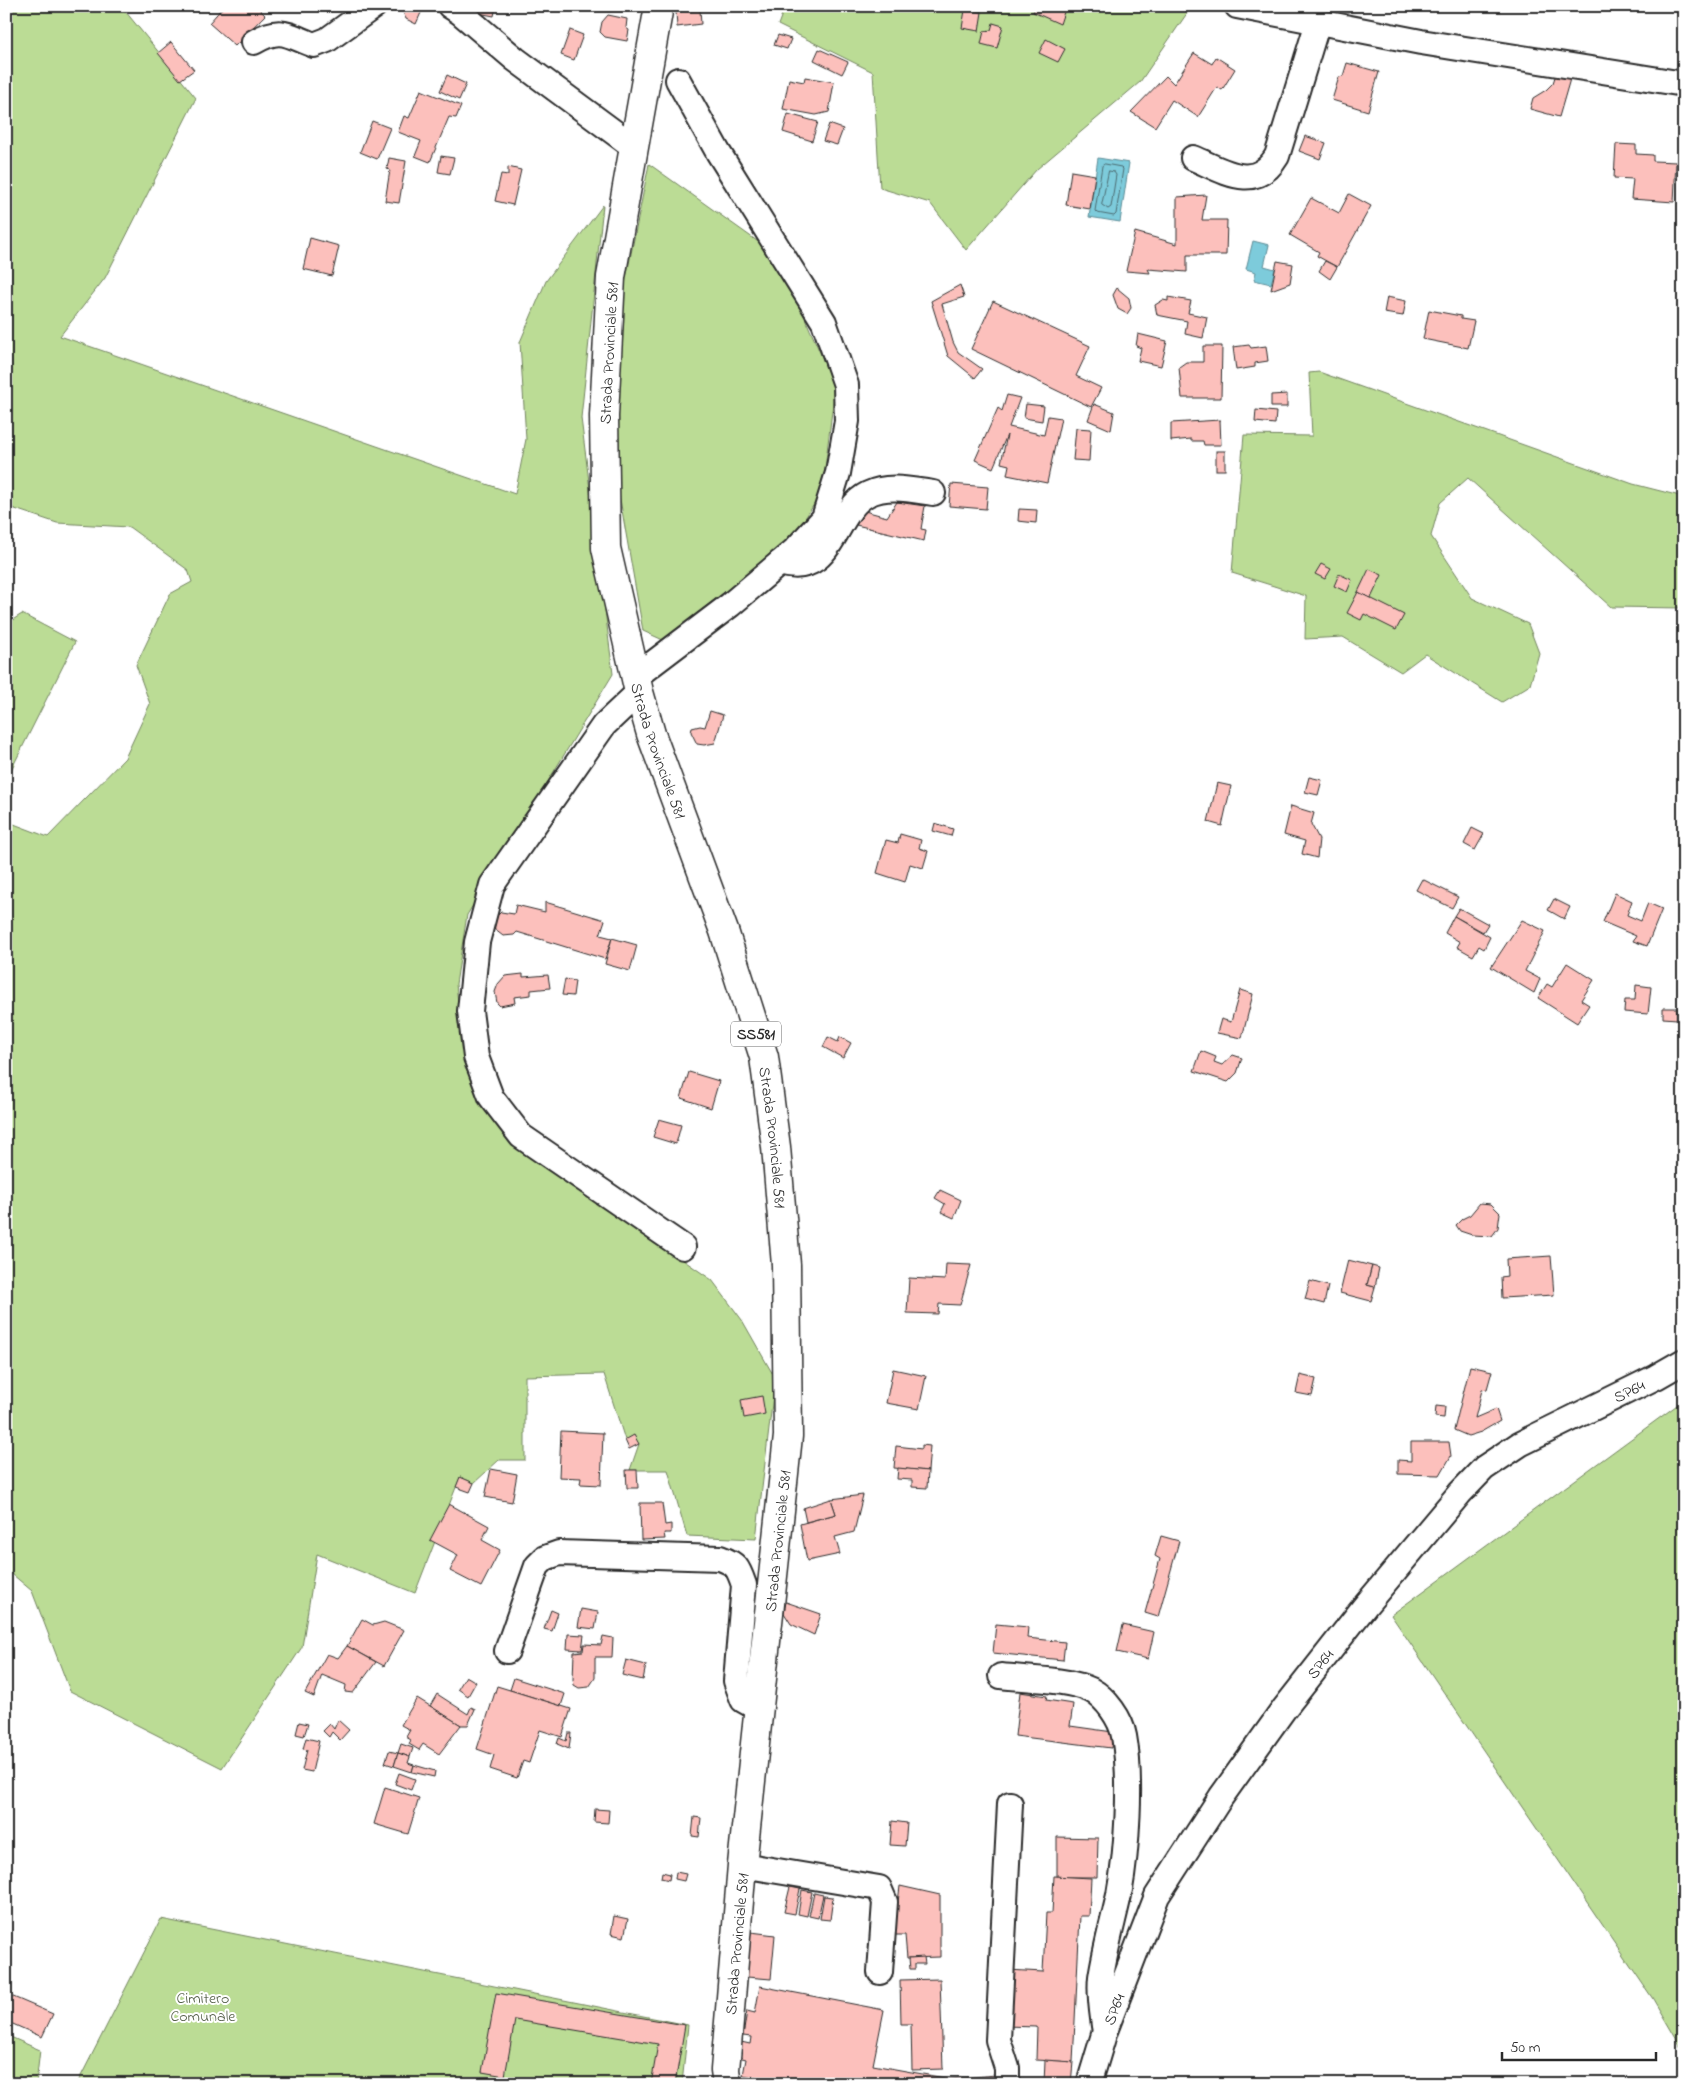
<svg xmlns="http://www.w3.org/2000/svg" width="1690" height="2090" font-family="'Indie Flower',sans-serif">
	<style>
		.green { fill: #bbdc95; stroke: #738460 }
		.water { fill: #7dcbdb; stroke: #5c8b95 }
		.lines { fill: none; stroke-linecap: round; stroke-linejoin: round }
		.shore { stroke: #4c6b71; stroke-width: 1 }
		.building { fill: #fcc0bc; stroke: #2b2b2b }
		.minor-casing { stroke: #2b2b2b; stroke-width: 28 }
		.major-casing { stroke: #2b2b2b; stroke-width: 31 }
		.minor { stroke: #fff; stroke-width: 24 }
		.major { stroke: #fff; stroke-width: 28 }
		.labels { text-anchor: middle; stroke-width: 4; stroke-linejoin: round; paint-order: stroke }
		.shield { fill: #fff; stroke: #6b6b6b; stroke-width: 1 }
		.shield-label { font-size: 15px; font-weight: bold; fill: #2b2b2b }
		.street-label { font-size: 16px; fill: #2b2b2b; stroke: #fff }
		.park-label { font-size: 16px; fill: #56604b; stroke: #fff }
	</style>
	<rect width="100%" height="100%" fill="#fff"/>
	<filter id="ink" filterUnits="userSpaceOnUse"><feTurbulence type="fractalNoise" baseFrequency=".02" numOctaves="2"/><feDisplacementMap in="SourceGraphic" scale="10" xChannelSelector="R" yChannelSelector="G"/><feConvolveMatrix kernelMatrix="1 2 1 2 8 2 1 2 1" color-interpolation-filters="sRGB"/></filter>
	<g filter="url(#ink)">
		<!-- green -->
		<g class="green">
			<polygon points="6,6 121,6 196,98 105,278 60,336 515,494 526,439 520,342 546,281 603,205 581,418 613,674 467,915 456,984 465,1068 506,1138 712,1280 742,1320 775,1378 756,1539 687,1536 668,1470 630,1470 639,1444 625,1440 604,1374 525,1376 525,1460 499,1460 474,1483 460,1477 415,1593 317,1554 302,1647 222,1768 70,1691 32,1591 6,1569 6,821 48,837 125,758 150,704 136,665 170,594 192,582 188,570 129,527 57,523 6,506"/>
			<polygon points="785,6 1192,6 1140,82 1037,169 966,250 930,203 880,188 873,72 778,25"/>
			<polygon points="649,164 778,256 835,387 822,492 791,540 663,640 643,631 616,476 618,319"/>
			<polygon points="1319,372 1633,484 1684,497 1684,608 1611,607 1468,478 1440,503 1431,536 1472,598 1528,624 1539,653 1530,685 1502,702 1425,654 1401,672 1343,637 1305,639 1306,596 1232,573 1244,435 1312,436 1309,373"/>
			<polygon points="22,614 75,642 6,780 6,624"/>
			<polygon points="1684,1400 1684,2052 1653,1999 1391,1615"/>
			<polygon points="161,1919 688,2025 682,2084 77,2084"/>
			<polygon points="6,2035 40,2050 36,2084 6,2084"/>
		</g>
		<!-- water -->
		<g class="water">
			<polygon points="1098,158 1129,163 1120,222 1089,217"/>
			<polygon points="1253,241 1269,245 1264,266 1275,269 1271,284 1254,280 1256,272 1246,269"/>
		</g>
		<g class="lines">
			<!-- shore -->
			<g class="shore">
				<polygon points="1105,164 1121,167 1123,169 1116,214 1114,216 1097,213 1095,211 1102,166"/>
				<polygon points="1109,171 1114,172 1116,175 1111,207 1108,209 1102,205"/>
			</g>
		</g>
		<!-- building -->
		<g class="building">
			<polygon points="224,6 256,6 265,15 235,46 209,23"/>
			<polygon points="400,6 424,6 416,24 406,19"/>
			<polygon points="468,6 496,6 494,16 473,12"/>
			<polygon points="618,6 640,6 639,10"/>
			<polygon points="1036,6 1066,6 1060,24 1033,12"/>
			<polygon points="700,10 701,24 677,27 676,12"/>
			<polygon points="965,10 982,12 979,31 962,28"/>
			<polygon points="608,15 627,19 626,28 629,30 627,41 605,37 600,32 602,22"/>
			<polygon points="993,23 1003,26 997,48 981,44 984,31 991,30"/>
			<polygon points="570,30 583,35 574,60 561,55"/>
			<polygon points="778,35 791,39 787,49 774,45"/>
			<polygon points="1046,39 1065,49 1058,62 1039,53"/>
			<polygon points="171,42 194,70 180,80 158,53"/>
			<polygon points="819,49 848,62 842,74 814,60"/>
			<polygon points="1194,53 1212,64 1216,57 1235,69 1222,90 1217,87 1198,117 1172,100 1155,127 1131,112 1166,76 1174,84"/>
			<polygon points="1347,63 1379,72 1368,111 1332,100 1339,77 1343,76"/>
			<polygon points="1558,68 1572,72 1559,117 1530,109 1533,98 1546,90 1553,83"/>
			<polygon points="447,75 466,84 459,100 440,91"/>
			<polygon points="805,77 834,82 829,112 816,115 783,109 789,79 804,82"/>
			<polygon points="421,90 461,106 456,118 449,117 430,162 415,156 421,141 398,132 404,116 409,118"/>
			<polygon points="788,114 818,122 812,141 783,132"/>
			<polygon points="372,121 390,128 377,159 360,152"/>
			<polygon points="829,124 843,129 837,145 823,141"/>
			<polygon points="1305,136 1326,143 1320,159 1299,151"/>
			<polygon points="1616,144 1636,145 1636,154 1653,155 1653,161 1676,162 1674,202 1631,199 1633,179 1614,178"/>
			<polygon points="441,156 454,158 450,174 438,172"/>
			<polygon points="389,158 406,161 399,203 385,201 390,170 387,169"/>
			<polygon points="508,167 521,170 513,205 495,201 501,174 508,175"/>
			<polygon points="1071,171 1095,175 1090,209 1066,205"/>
			<polygon points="1349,194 1371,206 1337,267 1317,256 1319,252 1290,235 1311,198 1339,213"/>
			<polygon points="1206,195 1202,220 1227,220 1226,255 1187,255 1187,272 1148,269 1150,273 1126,271 1135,232 1177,244 1177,197"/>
			<polygon points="310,238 339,246 332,276 303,269"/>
			<polygon points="1277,261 1293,264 1290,283 1271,290"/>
			<polygon points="1325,261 1337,267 1330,279 1319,271"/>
			<polygon points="960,285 964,297 942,304 953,342 958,352 982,369 975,378 948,356 931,301"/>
			<polygon points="1117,288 1129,298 1131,308 1127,314 1118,309 1113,295"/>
			<polygon points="1168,297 1191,301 1188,313 1207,317 1203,338 1185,334 1187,321 1157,315 1155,305 1163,300 1168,301"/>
			<polygon points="1387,297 1406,301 1403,316 1384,313"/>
			<polygon points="993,301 1090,346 1076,376 1101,388 1091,407 971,349"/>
			<polygon points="1429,310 1461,316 1461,319 1474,321 1468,348 1423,339"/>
			<polygon points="1138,334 1167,341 1161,366 1138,361 1141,348 1136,346"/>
			<polygon points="1249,345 1251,348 1266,346 1268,361 1255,363 1255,367 1236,370 1233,347"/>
			<polygon points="1203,346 1222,346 1221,398 1182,398 1179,367 1186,362 1203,362"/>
			<polygon points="1287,394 1287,407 1271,407 1271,395"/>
			<polygon points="1007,395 1020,398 1009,427 1044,435 1048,416 1061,418 1047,483 1007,475 1009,465 1001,463 1007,435 993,468 975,460 998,408 1002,411"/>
			<polygon points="1026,404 1044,406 1042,421 1024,418"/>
			<polygon points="1094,404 1114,412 1111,430 1088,420"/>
			<polygon points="1256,410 1276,412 1275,424 1255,422"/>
			<polygon points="1220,420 1221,445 1204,445 1203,441 1191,441 1191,439 1171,441 1171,423"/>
			<polygon points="1076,428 1091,429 1089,461 1073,460"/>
			<polygon points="1683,433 1684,433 1684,475 1680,474"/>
			<rect x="1216" y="451" width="9" height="19"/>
			<polygon points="951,484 988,487 986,509 949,506"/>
			<polygon points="897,502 925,506 921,529 926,530 924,541 856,525 851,519 861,510 887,517"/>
			<polygon points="1019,509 1037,510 1036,523 1018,521"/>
			<polygon points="1321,564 1331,569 1325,579 1315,574"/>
			<polygon points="1369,569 1382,575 1371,598 1358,592"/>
			<polygon points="1339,574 1352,580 1347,592 1334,586"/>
			<polygon points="1358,592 1404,615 1396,630 1364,614 1361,620 1347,613"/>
			<polygon points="710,711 723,715 715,743 704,745 697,744 691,732 692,728 700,726 705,727"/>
			<polygon points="1309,777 1322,780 1318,795 1305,792"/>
			<polygon points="1217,783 1231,786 1222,826 1208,822"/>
			<polygon points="1291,806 1314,813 1311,824 1319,839 1317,858 1302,854 1305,841 1284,835"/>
			<polygon points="935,823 953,829 951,836 933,831"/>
			<polygon points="1472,828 1484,834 1475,850 1464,844"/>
			<polygon points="900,834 921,840 919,848 928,851 923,868 910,864 905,882 877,873 886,840 898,843"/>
			<polygon points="1422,879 1458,897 1452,908 1416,890"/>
			<polygon points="1615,893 1632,901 1627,915 1641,921 1648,903 1662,909 1647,946 1633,941 1636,936 1603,922"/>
			<polygon points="1554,899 1570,907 1564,919 1548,910"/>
			<polygon points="545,902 605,920 600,935 612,938 605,959 517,932 514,935 503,936 494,929 496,917 501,912 514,914 516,905 545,912"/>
			<polygon points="1459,908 1488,924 1483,932 1454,916"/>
			<polygon points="1454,916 1490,937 1484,949 1479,946 1473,956 1457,947 1460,942 1445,933"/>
			<polygon points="1522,920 1545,931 1525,971 1540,979 1534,993 1491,967"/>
			<polygon points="612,938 637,945 630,971 605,964"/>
			<polygon points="1567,963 1594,980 1581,1000 1589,1005 1577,1023 1538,998 1547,984 1552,987"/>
			<polygon points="523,974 523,977 548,975 550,988 531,990 531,995 514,997 515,1003 500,1006 497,1003 495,992 498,984 505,976"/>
			<polygon points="565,979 575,981 573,996 562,995"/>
			<polygon points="1636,985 1651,987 1648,1014 1624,1012 1625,1000 1635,1000"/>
			<polygon points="1240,990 1253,994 1242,1038 1217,1033 1221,1019 1231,1022"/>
			<polygon points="1663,1008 1677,1008 1677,1019 1663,1018"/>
			<polygon points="828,1037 838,1042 840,1037 851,1043 843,1058 823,1047"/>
			<polygon points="1201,1051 1216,1057 1214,1062 1222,1065 1233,1055 1242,1058 1237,1073 1228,1082 1194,1071"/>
			<polygon points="689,1072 719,1081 711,1108 681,1098"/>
			<polygon points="659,1119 681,1125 676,1144 653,1137"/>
			<polygon points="940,1190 961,1200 954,1218 941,1212 945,1204 935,1198"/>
			<polygon points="1480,1203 1491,1204 1500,1213 1498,1228 1492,1236 1472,1235 1460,1231 1456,1225 1462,1219 1470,1215"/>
			<polygon points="1551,1256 1554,1295 1502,1298 1501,1277 1507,1276 1506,1259"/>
			<polygon points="1348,1260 1372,1266 1367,1285 1375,1287 1371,1301 1340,1293"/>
			<polygon points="946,1264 971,1265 960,1305 939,1304 938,1314 907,1313 909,1278 945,1280"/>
			<polygon points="1372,1266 1379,1268 1375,1287 1367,1285"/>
			<polygon points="1310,1281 1328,1286 1324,1304 1305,1299"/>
			<polygon points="1470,1366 1492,1371 1487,1389 1482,1390 1475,1418 1496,1409 1500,1421 1481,1432 1468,1436 1454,1430"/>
			<polygon points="893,1369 926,1376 919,1409 886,1403"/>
			<polygon points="1300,1375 1316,1379 1312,1396 1296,1393"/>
			<polygon points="762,1396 765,1414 744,1418 741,1400"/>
			<polygon points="1436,1406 1445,1407 1444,1418 1435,1417"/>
			<polygon points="561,1431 603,1433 601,1485 580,1484 581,1478 559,1477"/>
			<polygon points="634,1435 639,1444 629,1449 625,1440"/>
			<polygon points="1411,1442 1449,1442 1451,1456 1440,1475 1398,1474 1398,1460 1411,1461"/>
			<polygon points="922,1445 930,1446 928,1471 894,1468 896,1446 922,1449"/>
			<polygon points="898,1468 928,1471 927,1488 912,1487 912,1480 897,1479"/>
			<polygon points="491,1469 517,1474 512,1502 485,1497"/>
			<polygon points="626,1470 637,1470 638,1488 627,1488"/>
			<polygon points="460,1477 474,1483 470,1492 456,1487"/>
			<polygon points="863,1495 854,1532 835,1537 840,1554 807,1561 800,1524 836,1514 831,1499"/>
			<polygon points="831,1499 836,1514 806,1522 803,1508"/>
			<polygon points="640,1503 662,1503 665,1525 671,1524 671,1533 664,1533 665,1539 641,1540"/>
			<polygon points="449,1504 489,1526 482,1540 500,1550 481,1587 450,1571 458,1555 430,1540"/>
			<polygon points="1161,1536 1179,1541 1158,1617 1145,1613 1160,1559 1155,1556"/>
			<polygon points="786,1602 821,1614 814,1635 791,1624 784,1613"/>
			<polygon points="581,1609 598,1612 595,1629 578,1627"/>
			<polygon points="551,1610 558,1613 552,1631 544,1629"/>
			<polygon points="362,1619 373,1625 384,1622 404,1630 384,1666 347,1646"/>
			<polygon points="996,1624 1028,1627 1027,1638 1065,1642 1063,1660 993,1653"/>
			<polygon points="1123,1625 1154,1632 1148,1659 1117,1652"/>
			<polygon points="568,1634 584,1635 582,1650 567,1649"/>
			<polygon points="603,1636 613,1638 612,1657 595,1657 595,1678 589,1687 579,1688 574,1685 573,1680 574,1652 583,1651 584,1644 601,1645"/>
			<polygon points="347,1646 376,1662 353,1693 345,1692 346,1685 322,1675 314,1697 305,1693 327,1654 338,1658"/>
			<polygon points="626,1660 646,1665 643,1680 622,1675"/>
			<polygon points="466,1676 476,1682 468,1696 458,1689"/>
			<polygon points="514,1678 565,1694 561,1706 510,1690"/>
			<polygon points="497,1686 571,1709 562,1737 540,1730 529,1763 523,1761 517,1778 490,1769 494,1755 477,1749"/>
			<polygon points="1020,1692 1047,1696 1046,1700 1073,1704 1070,1726 1113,1732 1111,1748 1015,1736"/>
			<polygon points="437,1694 468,1714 471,1707 475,1709 468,1725 461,1725 430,1706"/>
			<polygon points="417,1698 461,1725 439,1754 423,1744 419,1750 409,1744 411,1740 406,1737 410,1730 401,1725"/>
			<polygon points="338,1720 349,1730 340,1740 332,1732 329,1737 323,1731 330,1724 334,1729"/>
			<polygon points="299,1722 308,1724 304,1736 296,1734"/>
			<polygon points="568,1733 571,1733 569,1749 557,1744 559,1738 566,1741"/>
			<polygon points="306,1738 319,1741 312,1772 302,1770 307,1750 303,1749"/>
			<polygon points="401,1744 413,1748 410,1757 398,1753"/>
			<polygon points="389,1751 398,1753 394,1766 385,1763"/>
			<polygon points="398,1753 410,1757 408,1763 414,1765 412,1772 394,1766"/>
			<polygon points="414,1765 435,1771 434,1777 412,1772"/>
			<polygon points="399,1773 415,1779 411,1790 395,1784"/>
			<polygon points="385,1787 419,1798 408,1834 374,1824"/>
			<polygon points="595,1809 609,1810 608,1823 594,1822"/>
			<polygon points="694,1817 701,1818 699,1837 692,1836"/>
			<polygon points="892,1821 907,1823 905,1846 890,1845"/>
			<polygon points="1057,1837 1098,1838 1097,1877 1057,1877"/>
			<polygon points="662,1872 670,1874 669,1880 661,1878"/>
			<polygon points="676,1872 686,1874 684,1881 675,1879"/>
			<polygon points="1054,1876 1091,1878 1089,1916 1080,1916 1073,2062 1036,2060 1037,2027 1005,2026 1008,1970 1043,1972 1046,1913 1052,1913"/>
			<polygon points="900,1886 940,1895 940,1957 907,1958 905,1935 894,1935"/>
			<polygon points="790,1887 800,1889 795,1914 784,1912"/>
			<polygon points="802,1890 812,1892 807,1916 798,1914"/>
			<polygon points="814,1893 823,1895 818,1918 809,1916"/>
			<polygon points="824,1896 833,1897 830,1920 820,1919"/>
			<polygon points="614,1916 628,1919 624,1937 611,1934"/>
			<polygon points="751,1932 775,1935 771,1979 747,1977"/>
			<polygon points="924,1957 925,1964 915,1964 915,1969 910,1969 909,1958"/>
			<polygon points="940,1979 943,2069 912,2070 911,2024 901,2024 900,1980"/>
			<polygon points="760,1986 884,2010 873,2065 950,2079 951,2084 792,2084 743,2075 746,2059 738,2057 741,2042 750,2044 751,2037 743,2036 747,2011 755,2013"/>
			<polygon points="496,1993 685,2025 675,2084 651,2084 658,2044 515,2020 505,2076 482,2072"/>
			<polygon points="6,1996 11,1998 11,1996 53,2014 42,2037 6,2021"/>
			<polygon points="1045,2060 1073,2062 1071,2084 1044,2084"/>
			<polygon points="996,2075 997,2084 951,2084 950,2079"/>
			<polygon points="753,2078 789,2084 752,2084"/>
		</g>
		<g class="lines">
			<!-- minor casing -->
			<g class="minor-casing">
				<g id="minor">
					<polyline points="450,6 461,13 515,59 634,147"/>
					<polyline points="1237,6 1421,42 1684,84"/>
					<path d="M254 42C281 26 287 35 314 45L327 40 374 6"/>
					<path d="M1193 158C1224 171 1255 193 1277 156L1318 22"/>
					<path d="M780 563C834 580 833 511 868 494 888 484 912 490 933 493"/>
					<polyline points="635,677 730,605 794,551 824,518 838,473 847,421 846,385 824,322 718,152 678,80"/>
					<polyline points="639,692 604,725 492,885 477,942 470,1011 476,1057 491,1097 521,1136 683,1247"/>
					<path d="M507 1651 537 1566 545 1558 559 1553 720 1558C737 1564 738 1568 744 1585L736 1681 743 1700 759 1709"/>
					<path d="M1001 1676C1026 1679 1069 1679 1091 1690 1106 1698 1121 1719 1124 1736 1132 1780 1127 1851 1119 1895 1113 1922 1105 1950 1101 1977 1099 1994 1102 2010 1104 2026"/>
					<polyline points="742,1865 879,1888 885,1902 880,1972"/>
					<polyline points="1007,2084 1007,2068 998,2040 1010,1804"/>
					<path id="s1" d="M1089 2084 1105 2031 1157 1896 1221 1797 1284 1709 1365 1606 1460 1493 1484 1468 1520 1444 1656 1377 1684 1361"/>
				</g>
			</g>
			<!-- major casing -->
			<g class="major-casing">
				<g id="major">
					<path id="s2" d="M659 6 611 277 604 416 606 548 639 692 651 734 724 931 764 1057 776 1147 786 1265 788 1436 742 1865 725 2070 727 2084"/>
				</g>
			</g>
			<!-- minor -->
			<use href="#minor" class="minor"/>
			<!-- major -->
			<use href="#major" class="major"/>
		</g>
	</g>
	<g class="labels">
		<!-- shield labels -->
		<rect class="shield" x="731" y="1021.5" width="50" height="25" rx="4"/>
		<g class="shield-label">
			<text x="756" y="1039">SS581</text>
		</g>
		<!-- street labels -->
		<g class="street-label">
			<text transform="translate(608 353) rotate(-87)" y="6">Strada Provinciale 581</text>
			<text dy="6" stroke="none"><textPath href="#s2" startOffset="756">Strada Provinciale 581</textPath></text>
			<text dy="6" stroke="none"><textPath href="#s2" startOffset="1161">Strada Provinciale 581</textPath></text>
			<text dy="6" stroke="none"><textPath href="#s1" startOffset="904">SP64</textPath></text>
			<text transform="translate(777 1541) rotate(-84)" y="6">Strada Provinciale 581</text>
			<text dy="6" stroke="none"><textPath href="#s1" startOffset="484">SP64</textPath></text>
			<text transform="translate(736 1944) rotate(-85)" y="6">Strada Provinciale 581</text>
			<text dy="6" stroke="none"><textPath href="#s1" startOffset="79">SP64</textPath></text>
		</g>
		<!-- park labels -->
		<g class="park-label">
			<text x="203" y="2003">Cimitero<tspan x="203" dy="18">Comunale</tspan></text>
		</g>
	</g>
	<!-- margin -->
	<rect width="1690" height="2090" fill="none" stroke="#fff" stroke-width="25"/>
	<rect x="12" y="12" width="1665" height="2065" fill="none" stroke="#2b2b2b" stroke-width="2" filter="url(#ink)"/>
	<!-- scale -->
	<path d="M1502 2052v8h154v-8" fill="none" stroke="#2b2b2b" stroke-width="2.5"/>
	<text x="1510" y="2052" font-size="15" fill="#2b2b2b" stroke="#ffffff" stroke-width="4" paint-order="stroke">50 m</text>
</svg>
